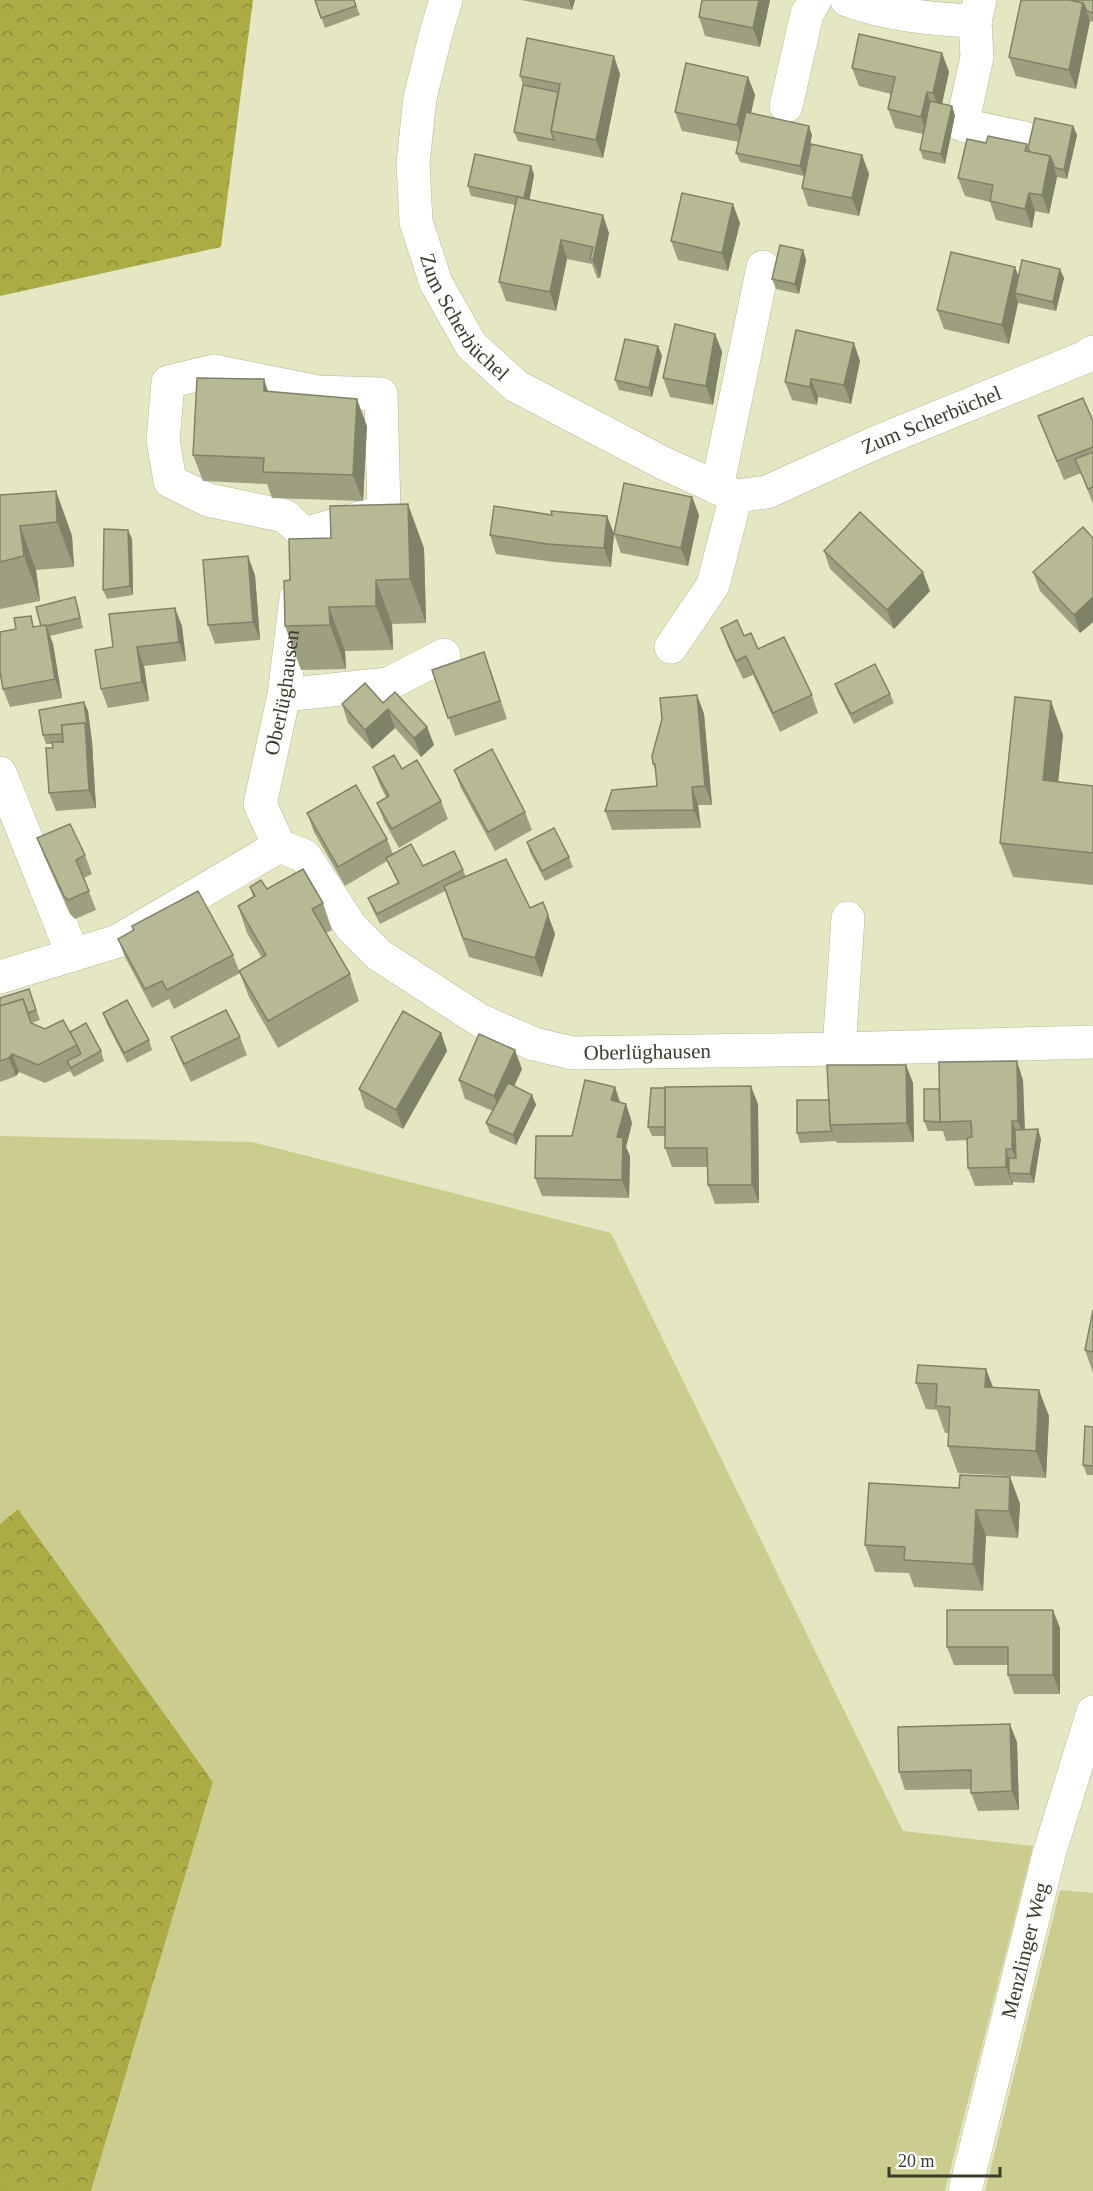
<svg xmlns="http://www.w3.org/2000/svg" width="1093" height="2191" font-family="'Times New Roman',serif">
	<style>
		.grass { fill: #cbcd8e }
		.forest { fill: url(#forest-crowns) }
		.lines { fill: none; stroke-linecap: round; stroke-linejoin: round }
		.minor-casing { stroke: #b6b894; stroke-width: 34 }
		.minor { stroke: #fff; stroke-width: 33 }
		.wall { fill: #9d9f80 }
		.shaded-wall { fill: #808268 }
		.building { fill: #b7b995; stroke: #808268; stroke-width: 1.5 }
		.labels { text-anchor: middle; stroke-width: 4.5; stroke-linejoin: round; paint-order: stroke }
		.street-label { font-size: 21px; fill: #3b3c2d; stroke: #fff }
	</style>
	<defs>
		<pattern id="forest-crowns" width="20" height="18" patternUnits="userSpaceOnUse" patternTransform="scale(1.5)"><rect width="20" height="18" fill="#abac43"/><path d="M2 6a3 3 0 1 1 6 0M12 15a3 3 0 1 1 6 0" fill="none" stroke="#8c8d38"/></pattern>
	</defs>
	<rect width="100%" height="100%" fill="#e5e7c2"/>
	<!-- grass -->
	<g class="grass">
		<polygon points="0,1136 252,1142 611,1233 903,1831 1033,1846 945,2191 91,2191 213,1782 18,1509 0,1524"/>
		<polygon points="1060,1890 1093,1893 1093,2191 985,2191"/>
	</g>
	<!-- forest -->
	<g class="forest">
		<polygon points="0,0 253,0 221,247 0,296"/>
		<polygon points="18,1509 213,1782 91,2191 0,2191 0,1524"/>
	</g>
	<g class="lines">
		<!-- minor casing -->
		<g class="minor-casing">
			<g id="minor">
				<path id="s1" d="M446 0 436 33 420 98 413 163 416 222 436 283 471 345 516 386 663 463 736 496 767 492 877 442 1083 358 1093 352"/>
				<path d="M847 0C888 15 932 19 975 21L980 0"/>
				<polyline points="975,21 977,57 962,125 1024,138"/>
				<polyline points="786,106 807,14 815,0"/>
				<polygon points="214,371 317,392 381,394 384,511 304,534 285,516 208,500 170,481 163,440 168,382"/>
				<polyline points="717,488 763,267"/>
				<polyline points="671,647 713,585 736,496"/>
				<polyline points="284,695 388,684 444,655"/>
				<polyline points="0,773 73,955"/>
				<path id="s2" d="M279 846 260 804 284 695 296 598"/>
				<path id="s3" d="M0 977 118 941 279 846 305 856 351 927 379 955 481 1021 534 1044 572 1053 839 1049 1093 1042"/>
				<polyline points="839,1049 848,918"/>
				<path id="s4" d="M965 2191 1049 1854 1093 1712"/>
			</g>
		</g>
		<!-- minor -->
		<use href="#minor" class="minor"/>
	</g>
	<!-- wall -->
	<g class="wall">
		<polygon points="315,0 354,0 360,15 325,28"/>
		<polygon points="521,0 575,0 572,10"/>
		<polygon points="770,0 760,47 705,36 699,17"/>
		<polygon points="1093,0 1093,22 1090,21 1076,89 1016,76 1009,57"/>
		<polygon points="942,53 949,72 942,104 955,115 945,164 923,159 920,150 923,134 895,128 888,109 891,94 859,86 852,68"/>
		<polygon points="620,74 603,158 518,141 514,132 523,85 520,76"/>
		<polygon points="748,77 755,95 751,113 812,135 804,176 740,162 736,153 739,142 682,131 675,112"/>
		<polygon points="1073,126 1077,135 1067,179 1057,177 1049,214 1035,211 1032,228 996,220 990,202 965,196 958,178 986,143 1027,144 1028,148"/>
		<polygon points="862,155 869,174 859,216 808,206 802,188"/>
		<polygon points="531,166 534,175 529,200 609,233 600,278 597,278 592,264 567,259 556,311 506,301 499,282 515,205 471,196 468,186"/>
		<polygon points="740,223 728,271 678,260 671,241"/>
		<polygon points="803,250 806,260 799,294 776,289 772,279"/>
		<polygon points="1015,267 1018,276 1064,278 1056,311 1018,303 1009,344 944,329 937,310"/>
		<polygon points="715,334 722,352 713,405 670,397 663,378"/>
		<polygon points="658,346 662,356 652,397 619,390 615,380"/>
		<polygon points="860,361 851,404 818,397 817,405 792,400 785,382"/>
		<polygon points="268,391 367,426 363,501 272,498 267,484 203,481 193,455"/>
		<polygon points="1038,416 1093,421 1093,504 1081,473 1064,480"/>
		<polygon points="56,491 72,536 74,567 36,570 40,601 0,609 0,495"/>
		<polygon points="692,497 699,515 688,566 621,553 614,534 611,567 554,562 496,554 490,535 552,515 607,516 614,534"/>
		<polygon points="128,530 132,539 133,595 107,599 103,590"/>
		<polygon points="1093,538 1093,622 1080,633 1040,591 1033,572"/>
		<polygon points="424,548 426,623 392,624 393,650 345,651 346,669 301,670 285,626 290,580"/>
		<polygon points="824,551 930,591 894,629 830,569"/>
		<polygon points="255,575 260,640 215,644 208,625"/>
		<polygon points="78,607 83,628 50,636 53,644 62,698 10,707 3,689 16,629 41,626"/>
		<polygon points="182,626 186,661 144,666 149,701 108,708 101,689 113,647"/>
		<polygon points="721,628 744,636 758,649 812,695 818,713 780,732 753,675 743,679 728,647"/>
		<polygon points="432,670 491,671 507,719 455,736"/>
		<polygon points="835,684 890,694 894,703 854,724 838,693"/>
		<polygon points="697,695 704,714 712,805 698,805 701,828 612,830 605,811 657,786 656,772 653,764"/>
		<polygon points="84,702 88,711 92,742 96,808 56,811 49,793 53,744 46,744 43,735"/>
		<polygon points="383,703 427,727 434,745 421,757 395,728 372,749 348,723 342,704"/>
		<polygon points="1063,735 1058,782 1093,786 1093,885 1013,877 1000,843"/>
		<polygon points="373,767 402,769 441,801 448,819 399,848 384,821 377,803 386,797 380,785"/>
		<polygon points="454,770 525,812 532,830 495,851 461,788"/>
		<polygon points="307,813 387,839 393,854 423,866 463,870 466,877 530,908 548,915 555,934 542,977 469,957 445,891 380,924 372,908 368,898 398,883 387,861 345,886 314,832"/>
		<polygon points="37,838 85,855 92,874 84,878 96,910 75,919 70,914 44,856"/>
		<polygon points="527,842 569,857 573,867 545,881 530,852"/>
		<polygon points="250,887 267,889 323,903 332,930 326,933 350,974 359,1001 278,1048 249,997 239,971 262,958 247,933 238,906 253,897"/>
		<polygon points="132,926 233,955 240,973 174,1009 169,999 152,1008 125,957 118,939 133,931"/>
		<polygon points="29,989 40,1020 32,1023 32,1024 45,1029 70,1032 101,1051 104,1061 74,1077 70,1071 45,1083 19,1072 16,1076 0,1082 0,998"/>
		<polygon points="103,1013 149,1040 152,1050 127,1063 106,1022"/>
		<polygon points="441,1033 447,1051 403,1129 365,1108 359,1089"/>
		<polygon points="171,1037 240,1037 247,1055 191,1082 178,1055"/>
		<polygon points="906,1065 913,1083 914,1142 837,1143 836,1141 800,1143 797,1133 829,1100"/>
		<polygon points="522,1069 514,1086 532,1095 536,1105 516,1145 490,1133 486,1123 493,1111 465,1099 459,1080"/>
		<polygon points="1023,1080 1025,1130 1041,1139 1034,1183 1013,1182 1013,1185 975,1186 968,1168 967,1140 946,1141 943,1131 928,1131 924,1121 939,1089"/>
		<polygon points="615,1087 620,1102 626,1104 632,1123 626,1147 630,1156 629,1198 542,1196 535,1178"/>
		<polygon points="758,1104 759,1203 715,1204 708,1185 708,1167 672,1167 665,1148 665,1136 652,1136 648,1127"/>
		<polygon points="1093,1310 1093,1373 1085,1350"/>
		<polygon points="986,1369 993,1387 1049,1416 1046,1478 958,1473 948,1446 949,1433 945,1433 937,1410 926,1409 916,1383"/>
		<polygon points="1093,1427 1093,1475 1087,1475 1083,1465"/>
		<polygon points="1010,1477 1020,1504 1018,1538 986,1536 983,1591 914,1587 909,1573 875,1572 865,1545 959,1488"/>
		<polygon points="1060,1628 1060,1694 1014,1694 1008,1675 1008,1665 954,1665 947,1647"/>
		<polygon points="1017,1742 1019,1810 978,1811 971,1793 971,1789 905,1790 899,1772"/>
	</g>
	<!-- shaded-wall -->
	<g class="shaded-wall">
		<polygon points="569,0 575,0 572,10"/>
		<polygon points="759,0 770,0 760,47 753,28"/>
		<polygon points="1083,3 1090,21 1076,89 1069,70"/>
		<polygon points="942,53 949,72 940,112 933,93"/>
		<polygon points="614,56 620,74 603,158 596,140"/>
		<polygon points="748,77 755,95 744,144 737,125"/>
		<polygon points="927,92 933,111 928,136 921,117"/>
		<polygon points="952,106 955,115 945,164 941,154"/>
		<polygon points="809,126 812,135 804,176 800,166"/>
		<polygon points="1073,126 1077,135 1067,179 1064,170"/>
		<polygon points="862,155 869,174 859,216 852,198"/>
		<polygon points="1050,156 1057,177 1049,214 1042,195"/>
		<polygon points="531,166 534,175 528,208 524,198"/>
		<polygon points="1029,193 1035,211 1032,228 1025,209"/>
		<polygon points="733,204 740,223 728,271 722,253"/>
		<polygon points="603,215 609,233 600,278 593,260"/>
		<polygon points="561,240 567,259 556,311 550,292"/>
		<polygon points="803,250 806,260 799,294 795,284"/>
		<polygon points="1015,267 1022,286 1015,293 1018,303 1009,344 1002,325"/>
		<polygon points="1060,269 1064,278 1056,311 1053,302"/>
		<polygon points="715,334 722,352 713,405 706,386"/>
		<polygon points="854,343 860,361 851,404 844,385"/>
		<polygon points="658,346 662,356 652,397 649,388"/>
		<polygon points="264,379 273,406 264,391"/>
		<polygon points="811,379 818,397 817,405 810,387"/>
		<polygon points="357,399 367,426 363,501 353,475"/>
		<polygon points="56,491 72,536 74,567 57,522"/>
		<polygon points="692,497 699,515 688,566 681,548"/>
		<polygon points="408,504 424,548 426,623 410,579"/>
		<polygon points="607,516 614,534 611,567 604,548"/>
		<polygon points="20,526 36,570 40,601 24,556"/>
		<polygon points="128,530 132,539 133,595 130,586"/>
		<polygon points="248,556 255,575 260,640 253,622"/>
		<polygon points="923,572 930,591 894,629 887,610"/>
		<polygon points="376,580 392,624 393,650 376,606"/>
		<polygon points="1093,597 1093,622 1080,633 1074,615"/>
		<polygon points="329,607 345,651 346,669 330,625"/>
		<polygon points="175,608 182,626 186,661 179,642"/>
		<polygon points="46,625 53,644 62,698 55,679"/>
		<polygon points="137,647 144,666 149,701 142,682"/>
		<polygon points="697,695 704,714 712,805 705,786"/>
		<polygon points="1051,701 1063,735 1055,814 1043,780"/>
		<polygon points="84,702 88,711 92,742 96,808 89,790"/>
		<polygon points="388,709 395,728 372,749 365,730"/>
		<polygon points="427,727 434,745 421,757 414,738"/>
		<polygon points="692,787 698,805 701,828 694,810"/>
		<polygon points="548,915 555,934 542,977 535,958"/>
		<polygon points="441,1033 447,1051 403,1129 396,1110"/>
		<polygon points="515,1050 522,1069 501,1115 494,1096"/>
		<polygon points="12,1054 19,1072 16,1076 9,1058"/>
		<polygon points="1017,1061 1023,1080 1025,1140 1018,1121"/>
		<polygon points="906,1065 913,1083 914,1142 907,1123"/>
		<polygon points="751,1086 758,1104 759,1203 752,1185"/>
		<polygon points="615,1087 621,1106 611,1100"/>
		<polygon points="532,1095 536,1105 516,1145 513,1135"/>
		<polygon points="626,1104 632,1123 626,1147 630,1156 629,1198 622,1180 617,1137"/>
		<polygon points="1012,1121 1019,1140 1019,1167 1012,1149"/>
		<polygon points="1038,1129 1041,1139 1034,1183 1030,1174"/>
		<polygon points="1006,1149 1012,1167 1009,1173 1013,1182 1013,1185 1006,1167"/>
		<polygon points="986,1369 996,1396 985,1387"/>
		<polygon points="1039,1390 1049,1416 1046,1478 1036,1451"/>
		<polygon points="1010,1477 1020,1504 1018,1538 1009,1511"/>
		<polygon points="976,1510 986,1536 983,1591 973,1564"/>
		<polygon points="1053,1610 1060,1628 1060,1694 1053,1675"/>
		<polygon points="1010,1724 1017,1742 1019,1810 1012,1791"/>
	</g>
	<!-- building -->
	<g class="building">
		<polygon points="315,0 354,0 356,6 321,18"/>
		<polygon points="702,0 759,0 753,28 699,17"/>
		<polygon points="1021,0 1070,0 1083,3 1069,70 1009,57"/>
		<polygon points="1070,0 1093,0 1093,13 1087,11 1083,3"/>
		<polygon points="859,34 942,53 933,93 927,92 921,117 888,109 895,77 852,68"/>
		<polygon points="527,38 614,56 596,140 551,131 560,84 520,76"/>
		<polygon points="686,63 748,77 737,125 675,112"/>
		<polygon points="523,85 558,92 551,131 554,140 514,132"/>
		<polygon points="930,101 952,106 941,154 920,150"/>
		<polygon points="746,112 809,126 800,166 736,153"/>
		<polygon points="1035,118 1073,126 1064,170 1053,167 1054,165 1050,156 1030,152 1028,148"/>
		<polygon points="988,136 1027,144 1025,151 1050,156 1042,195 1029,193 1025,209 990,201 993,185 958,178 967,139 986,143"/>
		<polygon points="811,144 862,155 852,198 802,188"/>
		<polygon points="475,154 531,166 524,198 468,186"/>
		<polygon points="682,193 733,204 722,253 671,241"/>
		<polygon points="517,197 603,215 593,260 590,259 593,247 561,240 550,292 499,282"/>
		<polygon points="780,245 803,250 795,284 772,279"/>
		<polygon points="951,252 1015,267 1002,325 937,310"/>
		<polygon points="1022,260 1060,269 1053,302 1015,293"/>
		<polygon points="675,324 715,334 706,386 663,378"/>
		<polygon points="796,330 854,343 844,385 811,379 810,387 785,382"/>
		<polygon points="625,339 658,346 649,388 615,380"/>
		<polygon points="197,378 264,379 264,391 357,399 353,475 263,472 264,458 193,455"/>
		<polygon points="1083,398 1093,421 1093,447 1057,461 1038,416"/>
		<polygon points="1093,452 1093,487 1088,489 1075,459"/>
		<polygon points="624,483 692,497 681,548 614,534"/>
		<polygon points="56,491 57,522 20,526 24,556 0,562 0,495"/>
		<polygon points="408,504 410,579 376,580 376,606 329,607 330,625 285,626 284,581 290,580 289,539 331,538 330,506"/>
		<polygon points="494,506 552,515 551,511 607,516 604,548 547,544 490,535"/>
		<polygon points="860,512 923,572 887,610 824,551"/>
		<polygon points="1083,527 1093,538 1093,597 1074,615 1033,572"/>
		<polygon points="104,529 128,530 130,586 103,590"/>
		<polygon points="248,556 253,622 208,625 203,560"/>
		<polygon points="75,597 80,618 46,626 46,625 41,626 36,607"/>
		<polygon points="175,608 179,642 137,647 142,682 101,689 95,650 113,647 109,614"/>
		<polygon points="31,616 33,627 46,625 55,679 3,689 0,672 0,632 16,629 14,618"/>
		<polygon points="737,620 744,636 751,633 758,649 784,637 812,695 773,713 746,656 736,661 721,628"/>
		<polygon points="484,652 500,701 448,718 432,670"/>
		<polygon points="875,664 890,694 851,714 835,684"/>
		<polygon points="365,683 383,703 395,692 427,727 414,738 388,709 365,730 342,704"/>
		<polygon points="697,695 705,786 692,787 694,810 605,811 612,790 657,786 655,764 653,764 652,756 662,719 660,698"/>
		<polygon points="1015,697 1051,701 1043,780 1093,786 1093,853 1000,843"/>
		<polygon points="84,702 88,732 85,723 62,725 62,734 43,735 39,710"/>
		<polygon points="85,723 89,790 49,793 46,748 53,748 52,742 63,742 62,725"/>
		<polygon points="492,749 525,812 488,832 454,770"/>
		<polygon points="394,755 402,769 417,760 441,801 392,829 377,803 389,796 373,767"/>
		<polygon points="356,785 387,839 338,867 307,813"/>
		<polygon points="70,824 85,855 76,860 89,891 68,900 64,896 37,838"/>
		<polygon points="554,828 569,857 542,871 527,842"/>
		<polygon points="411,844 423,866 454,851 463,870 377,914 368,898 399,883 386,858"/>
		<polygon points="506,859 530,908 543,902 548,915 535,958 463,938 444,886"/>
		<polygon points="303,869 323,903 312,909 350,974 268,1021 239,971 266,955 238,906 255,896 250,887 261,880 267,889"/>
		<polygon points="198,891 233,955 167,990 162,981 145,989 118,939 134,930 132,926"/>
		<polygon points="29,989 36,1010 28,1013 23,999 0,1006 0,998"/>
		<polygon points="23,999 31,1023 45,1029 63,1020 77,1045 38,1065 12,1054 9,1058 0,1061 0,1006"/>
		<polygon points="127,1000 149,1040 124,1053 103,1013"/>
		<polygon points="226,1010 240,1037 184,1064 171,1037"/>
		<polygon points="403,1011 441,1033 396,1110 359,1089"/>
		<polygon points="86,1023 101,1051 71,1068 67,1061 81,1054 77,1045 70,1032"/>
		<polygon points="479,1034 515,1050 494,1096 459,1080"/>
		<polygon points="1017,1061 1018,1121 1012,1121 1012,1149 1006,1149 1006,1167 968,1168 967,1138 972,1137 971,1121 940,1122 939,1062"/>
		<polygon points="827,1065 906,1065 907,1123 830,1125"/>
		<polygon points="585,1080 615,1087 611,1100 626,1104 617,1137 623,1138 622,1180 535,1178 536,1136 572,1136"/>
		<polygon points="508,1083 532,1095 513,1135 486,1123"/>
		<polygon points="751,1086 752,1185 708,1185 707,1148 665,1148 665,1087"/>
		<polygon points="651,1088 665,1088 665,1127 648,1127"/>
		<polygon points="924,1089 939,1089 940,1122 924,1121"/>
		<polygon points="797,1100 829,1100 830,1125 832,1131 797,1133"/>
		<polygon points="1038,1129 1030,1174 1009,1173 1009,1158 1016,1158 1015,1130"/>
		<polygon points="1093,1310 1093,1352 1085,1350"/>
		<polygon points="918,1365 986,1369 985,1387 1039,1390 1036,1451 948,1446 950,1407 936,1406 937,1384 916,1383"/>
		<polygon points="1085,1426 1093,1427 1093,1466 1083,1465"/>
		<polygon points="960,1475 1010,1477 1009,1511 976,1510 973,1564 904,1560 905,1547 865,1545 869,1483 959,1488"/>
		<polygon points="947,1610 1053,1610 1053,1675 1008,1675 1008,1647 947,1647"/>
		<polygon points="1010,1724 1012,1791 971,1793 971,1770 899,1772 898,1727"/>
	</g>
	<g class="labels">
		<!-- street labels -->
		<g class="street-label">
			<text dy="7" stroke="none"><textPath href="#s1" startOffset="334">Zum Scherbüchel</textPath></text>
			<text dy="7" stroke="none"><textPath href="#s1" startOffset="879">Zum Scherbüchel</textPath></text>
			<text dy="7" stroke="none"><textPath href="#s2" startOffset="160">Oberlüghausen</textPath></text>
			<text dy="7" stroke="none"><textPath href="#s3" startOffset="756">Oberlüghausen</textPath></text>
			<text dy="7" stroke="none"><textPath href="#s4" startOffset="248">Menzlinger Weg</textPath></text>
		</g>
	</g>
	<!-- scale -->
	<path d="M889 2167v9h111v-9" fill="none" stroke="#3b3c2d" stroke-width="3"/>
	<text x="898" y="2167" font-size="18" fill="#3b3c2d" stroke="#ffffff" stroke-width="4.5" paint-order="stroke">20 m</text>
</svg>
